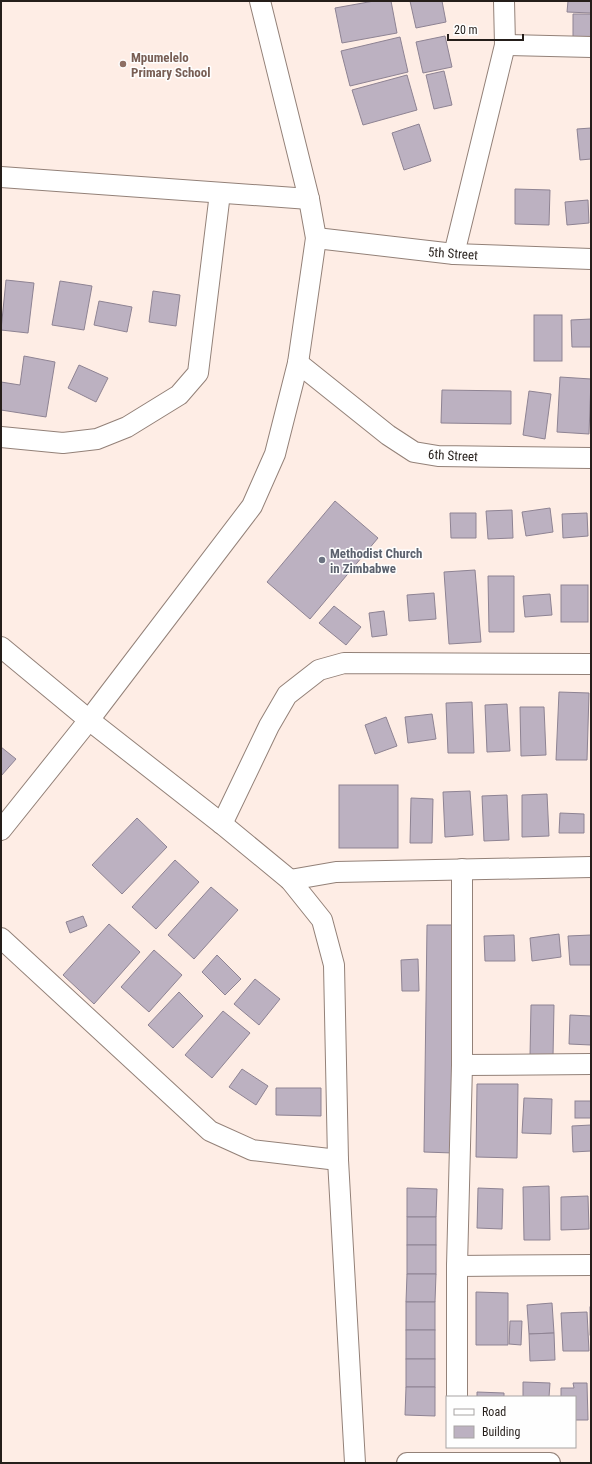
<svg xmlns="http://www.w3.org/2000/svg" width="592" height="1464" font-family="'Roboto Condensed',sans-serif">
	<style>
		.building { fill: #bcb1c1; stroke: #8e8393 }
		.lines { fill: none; stroke-linecap: round; stroke-linejoin: round }
		.minor-casing { stroke: #938178; stroke-width: 22 }
		.minor { stroke: #fff; stroke-width: 20 }
		.education-dot { fill: #8d6e63; stroke: #fefefe; stroke-width: 1.5 }
		.worship-dot { fill: #6b7280; stroke: #fefefe; stroke-width: 1.5 }
		.labels { text-anchor: middle; stroke-width: 3; stroke-linejoin: round; paint-order: stroke }
		.education-label { font-size: 13px; font-weight: bold; fill: #785e54; stroke: #fefefe; text-anchor: start }
		.street-label { font-size: 13px; fill: #251e1a; stroke: #fefefe }
		.worship-label { font-size: 13px; font-weight: bold; fill: #5b616d; stroke: #fefefe; text-anchor: start }
	</style>
	<rect width="100%" height="100%" fill="#feede5"/>
	<!-- building -->
	<g class="building">
		<polygon points="374,1 391,1 397,33 342,43 335,8"/>
		<polygon points="410,1 442,1 446,22 416,28"/>
		<polygon points="568,1 591,1 591,13 567,12"/>
		<polygon points="573,14 591,14 591,39 573,38"/>
		<polygon points="445,36 452,67 423,73 416,42"/>
		<polygon points="400,37 408,72 350,86 341,51"/>
		<polygon points="444,71 452,105 434,109 426,75"/>
		<polygon points="407,75 417,110 363,125 352,90"/>
		<polygon points="419,124 431,161 404,170 392,133"/>
		<polygon points="591,128 591,159 580,160 577,129"/>
		<polygon points="515,189 550,190 549,225 515,224"/>
		<polygon points="588,200 589,223 567,225 565,202"/>
		<polygon points="6,280 34,283 28,333 1,330"/>
		<polygon points="60,281 92,286 84,330 52,325"/>
		<polygon points="153,291 180,295 176,326 149,322"/>
		<polygon points="99,301 132,307 127,332 94,325"/>
		<rect x="534" y="315" width="28" height="46"/>
		<polygon points="591,319 591,347 572,347 571,320"/>
		<polygon points="24,356 55,362 46,417 1,410 1,382 20,385"/>
		<polygon points="79,365 108,378 96,402 68,388"/>
		<polygon points="560,377 591,379 589,434 557,432"/>
		<polygon points="442,390 511,391 511,424 441,423"/>
		<polygon points="529,391 551,394 545,439 523,435"/>
		<polygon points="335,501 378,538 310,619 267,582"/>
		<polygon points="550,508 553,532 526,536 522,512"/>
		<polygon points="512,510 513,538 488,539 486,511"/>
		<polygon points="450,513 476,513 476,538 451,538"/>
		<polygon points="587,513 588,536 563,538 562,514"/>
		<polygon points="475,570 481,642 449,644 444,572"/>
		<polygon points="488,576 514,576 514,632 489,632"/>
		<rect x="561" y="585" width="27" height="37"/>
		<polygon points="434,593 436,619 409,621 407,595"/>
		<polygon points="550,594 552,615 525,617 523,596"/>
		<polygon points="334,606 361,627 346,645 319,623"/>
		<polygon points="384,611 387,635 372,637 369,613"/>
		<polygon points="559,692 589,693 587,760 556,760"/>
		<polygon points="472,702 474,753 448,753 446,703"/>
		<polygon points="507,704 510,751 487,752 485,705"/>
		<polygon points="520,707 544,707 546,755 521,756"/>
		<polygon points="432,714 436,739 408,743 405,717"/>
		<polygon points="386,717 397,746 375,754 365,725"/>
		<polygon points="1,747 16,759 1,776"/>
		<rect x="339" y="785" width="59" height="63"/>
		<polygon points="470,791 473,835 445,837 443,792"/>
		<polygon points="547,794 549,836 522,837 522,795"/>
		<polygon points="507,795 509,840 484,841 482,796"/>
		<polygon points="411,798 433,799 432,843 410,843"/>
		<polygon points="560,813 584,814 584,833 559,833"/>
		<polygon points="137,818 167,847 122,894 92,865"/>
		<polygon points="175,860 199,882 156,929 132,907"/>
		<polygon points="211,887 238,910 194,959 168,935"/>
		<polygon points="83,916 87,926 70,933 66,922"/>
		<polygon points="109,924 140,952 94,1004 63,975"/>
		<polygon points="427,925 456,925 453,1153 424,1152"/>
		<polygon points="559,934 561,957 532,961 530,938"/>
		<polygon points="514,935 515,961 485,961 484,936"/>
		<polygon points="591,935 591,965 570,965 568,936"/>
		<polygon points="154,950 182,975 149,1012 121,987"/>
		<polygon points="217,955 241,979 225,995 202,972"/>
		<polygon points="418,959 419,991 402,991 401,960"/>
		<polygon points="255,979 280,999 259,1025 234,1004"/>
		<polygon points="179,992 203,1016 173,1048 148,1025"/>
		<polygon points="531,1005 554,1005 553,1057 530,1056"/>
		<polygon points="223,1011 250,1033 212,1078 185,1055"/>
		<polygon points="570,1015 591,1016 591,1045 569,1044"/>
		<polygon points="242,1069 268,1086 256,1105 229,1087"/>
		<polygon points="477,1084 518,1084 517,1158 476,1157"/>
		<polygon points="276,1088 321,1088 321,1116 276,1115"/>
		<polygon points="524,1098 552,1099 551,1134 522,1133"/>
		<rect x="575" y="1101" width="16" height="17"/>
		<polygon points="591,1125 591,1151 573,1152 572,1126"/>
		<polygon points="549,1186 550,1240 524,1240 523,1187"/>
		<polygon points="407,1188 437,1189 436,1217 407,1217"/>
		<polygon points="478,1188 503,1189 502,1229 477,1228"/>
		<polygon points="588,1196 589,1229 561,1230 561,1197"/>
		<rect x="407" y="1217" width="29" height="28"/>
		<rect x="407" y="1245" width="29" height="29"/>
		<polygon points="407,1274 436,1274 435,1302 406,1302"/>
		<polygon points="476,1292 508,1293 508,1345 476,1345"/>
		<rect x="406" y="1302" width="29" height="28"/>
		<polygon points="552,1303 554,1333 529,1334 527,1305"/>
		<rect x="590" y="1307" width="1" height="28"/>
		<polygon points="587,1312 589,1351 563,1351 561,1313"/>
		<polygon points="510,1321 522,1321 521,1345 509,1344"/>
		<rect x="406" y="1330" width="29" height="29"/>
		<polygon points="554,1333 555,1360 530,1361 529,1334"/>
		<rect x="406" y="1359" width="29" height="28"/>
		<polygon points="523,1382 550,1383 549,1397 523,1397"/>
		<polygon points="573,1383 587,1383 588,1420 575,1420 575,1397 561,1397 561,1388 574,1388"/>
		<polygon points="406,1387 435,1387 435,1416 405,1415"/>
		<polygon points="477,1392 504,1393 504,1397 477,1397"/>
	</g>
	<g class="lines">
		<!-- minor casing -->
		<g class="minor-casing">
			<g id="minor">
				<polyline points="505,45 591,47"/>
				<polyline points="1,177 309,199"/>
				<polyline points="316,238 454,254 591,259"/>
				<polyline points="454,254 505,45 504,1"/>
				<polyline points="298,363 388,435 414,452 438,456 591,458"/>
				<polyline points="1,437 63,443 97,439 127,427 179,395 198,373 220,193"/>
				<polyline points="1,647 89,720 222,824 290,880 322,920 334,965 338,1160 355,1463"/>
				<polyline points="222,824 269,726 287,695 319,670 344,663 591,664"/>
				<polyline points="1,830 89,720 252,506 275,454 298,363 316,238 309,199 260,1"/>
				<polyline points="290,880 336,872 591,867"/>
				<polyline points="1,938 210,1131 252,1150 338,1160"/>
				<polyline points="462,1065 591,1064"/>
				<polyline points="457,1266 591,1265"/>
				<polyline points="457,1397 457,1266 462,1065 462,869"/>
				<polyline points="407,1463 550,1463"/>
			</g>
		</g>
		<!-- minor -->
		<use href="#minor" class="minor"/>
	</g>
	<!-- markers -->
	<circle class="education-dot" cx="123" cy="64" r="4"/>
	<circle class="worship-dot" cx="322" cy="560" r="4"/>
	<g class="labels">
		<!-- education labels -->
		<g class="education-label">
			<text x="131" y="62">Mpumelelo<tspan x="131" dy="15">Primary School</tspan></text>
		</g>
		<!-- street labels -->
		<g class="street-label">
			<text transform="translate(453 253) rotate(4)" y="5">5th Street</text>
			<text transform="translate(453 455) rotate(3)" y="5">6th Street</text>
		</g>
		<!-- worship labels -->
		<g class="worship-label">
			<text x="330" y="558">Methodist Church<tspan x="330" dy="15">in Zimbabwe</tspan></text>
		</g>
	</g>
	<!-- border -->
	<rect width="592" height="1464" fill="none" stroke="#251e1a" stroke-width="4"/>
	<!-- legend -->
	<rect x="446" y="1396" width="130" height="52" fill="#fefefe" stroke="#a7a4a3"/>
	<rect x="454" y="1409" width="20" height="6" fill="#ffffff" stroke="#a7a4a3"/>
	<text x="482" y="1416" font-size="12" fill="#251e1a">Road</text>
	<rect x="454" y="1426" width="20" height="12" fill="#bcb1c1" stroke="#a7a4a3"/>
	<text x="482" y="1436" font-size="12" fill="#251e1a">Building</text>
	<!-- scale -->
	<path d="M448 34v6h75v-6" fill="none" stroke="#251e1a" stroke-width="2"/>
	<text x="454" y="34" font-size="12" fill="#251e1a" stroke="#fefefe" stroke-width="3" paint-order="stroke">20 m</text>
</svg>
